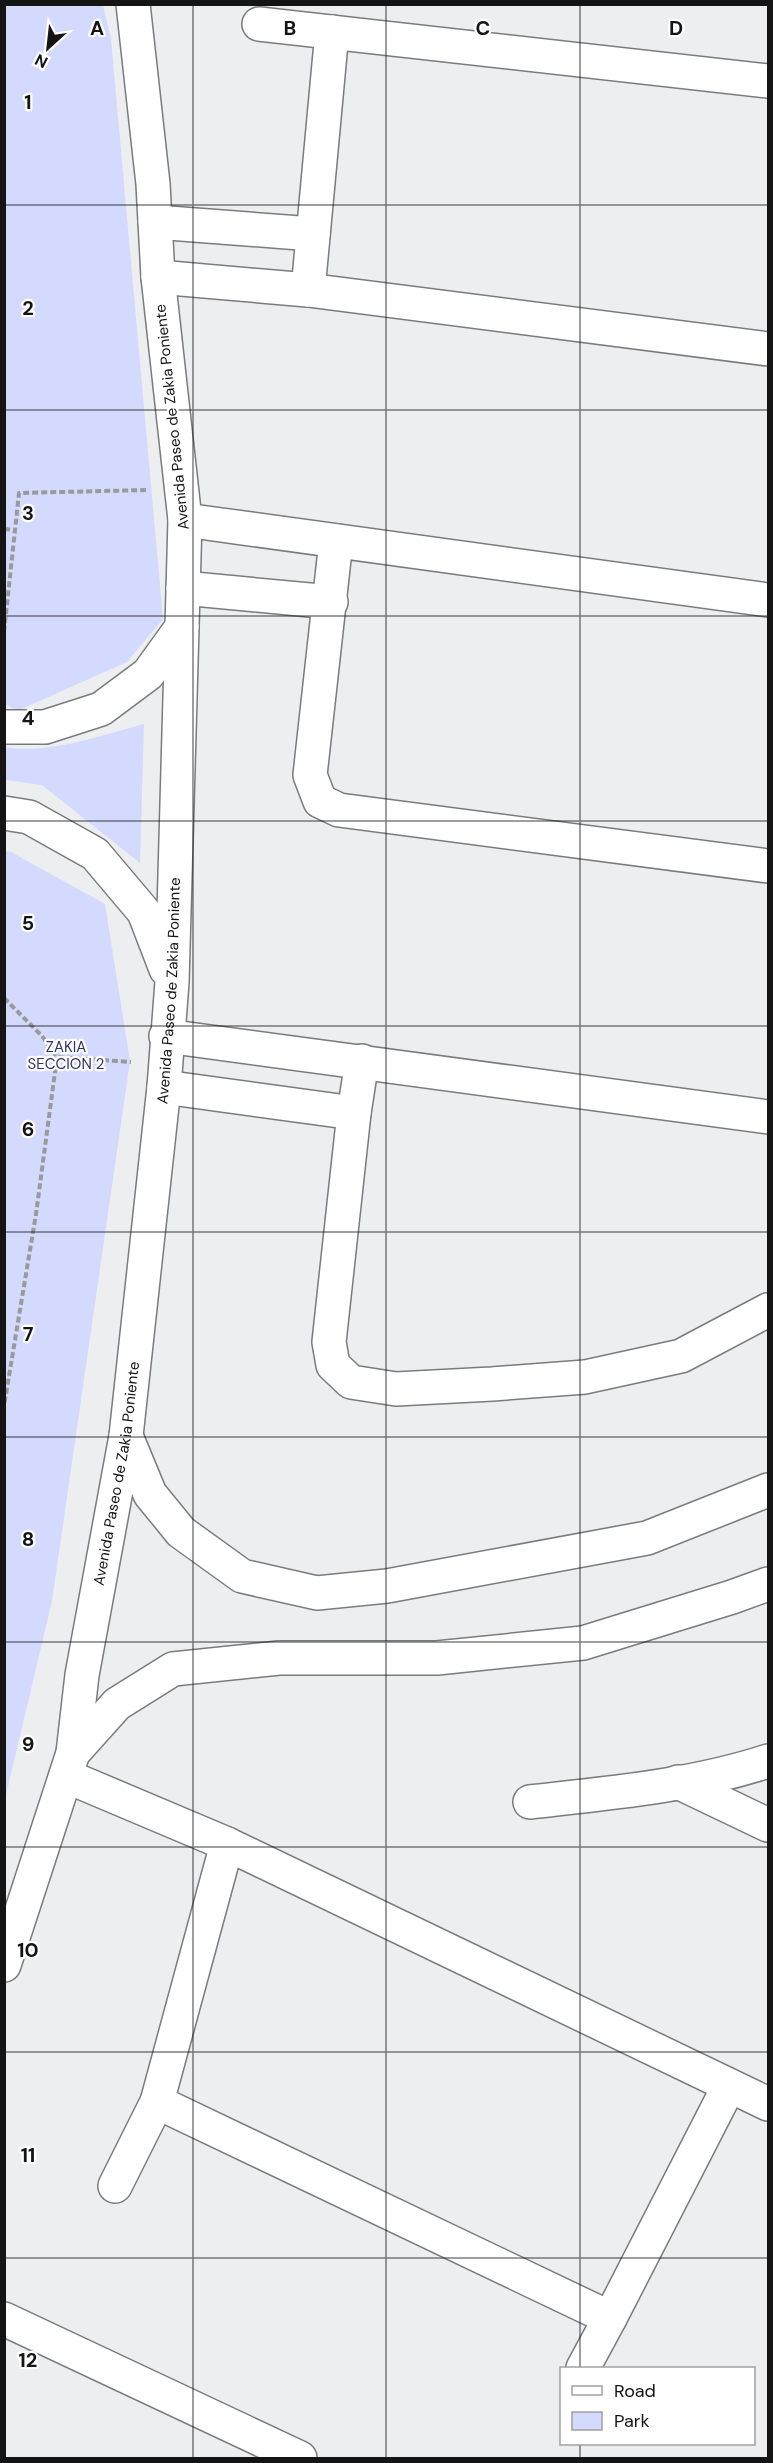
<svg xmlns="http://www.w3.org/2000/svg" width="773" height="2463" font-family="'DM Sans',sans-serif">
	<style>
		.park { fill: #d4dafe }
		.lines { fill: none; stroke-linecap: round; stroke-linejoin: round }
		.minor-casing { stroke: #7b7b7e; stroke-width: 36 }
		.tertiary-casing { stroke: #7b7b7e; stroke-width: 36 }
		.path { stroke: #999a9b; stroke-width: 4; stroke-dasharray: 6 3; stroke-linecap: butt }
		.minor { stroke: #fff; stroke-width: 33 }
		.tertiary { stroke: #fff; stroke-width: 33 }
		.grid { fill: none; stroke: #141415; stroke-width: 1.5; stroke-opacity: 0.55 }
		.labels { text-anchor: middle; stroke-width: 4.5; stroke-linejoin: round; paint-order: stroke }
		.street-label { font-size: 15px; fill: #141415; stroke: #fff }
		.park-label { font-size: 15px; fill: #31346b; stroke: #fff }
		.grid-label { font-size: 20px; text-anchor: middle; font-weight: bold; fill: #141415; stroke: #fff; stroke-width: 4.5; stroke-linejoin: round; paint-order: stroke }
	</style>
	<rect width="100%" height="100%" fill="#edeef0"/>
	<!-- park -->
	<g class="park">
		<polygon points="5,5 103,5 111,39 163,619 127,662 17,711 5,704"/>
		<path d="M144 724 140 863 42 785 5 780V747C46 755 103 735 144 724Z"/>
		<polygon points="5,851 11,852 105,904 130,1061 52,1601 5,1799"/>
	</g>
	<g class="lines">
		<!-- minor casing -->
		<g class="minor-casing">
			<g id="minor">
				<polyline points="259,24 768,81"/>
				<polyline points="155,222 313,234"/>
				<polyline points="158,277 308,290 768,349"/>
				<polyline points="308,290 332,32"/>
				<polyline points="185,520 768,600"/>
				<polyline points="336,541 310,775 320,801 339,810 768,866"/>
				<polyline points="183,588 331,602"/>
				<polyline points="166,1036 768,1117"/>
				<polyline points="362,1061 354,1113 329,1342 333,1365 351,1382 396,1389 492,1384 585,1377 681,1356 768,1310"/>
				<polyline points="164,1087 354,1113"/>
				<polyline points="66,1776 227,1844 768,2104"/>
				<polyline points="678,1782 768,1825"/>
				<path d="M530 1802C610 1793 692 1786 768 1761"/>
				<polyline points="227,1844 157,2102 610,2318 729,2086"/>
				<polyline points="115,2186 157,2102"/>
				<polyline points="4,2319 300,2458"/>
				<polyline points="583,2368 610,2318"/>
			</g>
		</g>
		<!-- tertiary casing -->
		<g class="tertiary-casing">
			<g id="tertiary">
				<polyline points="4,727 45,727 101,709 148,674 182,627"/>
				<polyline points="4,813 29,817 95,854 144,912 166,969"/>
				<polyline points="126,1436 150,1494 181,1532 242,1576 317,1593 387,1586 647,1538 768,1490"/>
				<polyline points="73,1753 117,1704 173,1669 279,1658 437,1658 583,1643 732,1597 768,1584"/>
				<path id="s1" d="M4 1965 73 1753 82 1675 126 1436 164 1087 172 982 185 520 158 277 153 184 133 4"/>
			</g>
		</g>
		<!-- path -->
		<g class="path">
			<polyline points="4,529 14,530"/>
			<polyline points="4,632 19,493 146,490"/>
			<polyline points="4,998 42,1036 57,1057 36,1214 4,1406"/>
			<polyline points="58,1057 131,1062"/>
		</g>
		<!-- minor -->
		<use href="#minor" class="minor"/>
		<!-- tertiary -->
		<use href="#tertiary" class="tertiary"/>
	</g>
	<!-- grid -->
	<path class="grid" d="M193 4V2458M386 4V2458M580 4V2368M4 205H768M4 410H768M4 616H768M4 821H768M4 1026H768M4 1232H768M4 1437H768M4 1642H768M4 1847H768M4 2052H768M4 2258H768M580 2444V2458"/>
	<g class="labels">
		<!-- street labels -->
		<g class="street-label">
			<text transform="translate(172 417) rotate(-96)" y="5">Avenida Paseo de Zakia Poniente</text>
			<text dy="5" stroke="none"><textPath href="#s1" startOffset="992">Avenida Paseo de Zakia Poniente</textPath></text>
			<text dy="5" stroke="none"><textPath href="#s1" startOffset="506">Avenida Paseo de Zakia Poniente</textPath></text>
		</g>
		<!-- park labels -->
		<g class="park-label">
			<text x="66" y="1052">ZAKIA<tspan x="66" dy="17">SECCION 2</tspan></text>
		</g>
	</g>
	<g class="grid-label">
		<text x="97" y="35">A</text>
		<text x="290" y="35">B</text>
		<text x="483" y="35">C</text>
		<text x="676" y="35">D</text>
		<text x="28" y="109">1</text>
		<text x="28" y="315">2</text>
		<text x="28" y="520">3</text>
		<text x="28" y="725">4</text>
		<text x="28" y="930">5</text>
		<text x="28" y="1136">6</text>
		<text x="28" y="1341">7</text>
		<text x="28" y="1546">8</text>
		<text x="28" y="1751">9</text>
		<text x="28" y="1957">10</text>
		<text x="28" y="2162">11</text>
		<text x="28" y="2367">12</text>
	</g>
	<!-- border -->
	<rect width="773" height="2463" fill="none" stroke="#141415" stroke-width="12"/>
	<!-- legend -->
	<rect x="560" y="2367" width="195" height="78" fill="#ffffff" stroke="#a1a1a1" stroke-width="1.5"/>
	<rect x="572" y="2386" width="30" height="9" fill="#ffffff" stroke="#a1a1a1" stroke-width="1.5"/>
	<text x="614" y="2397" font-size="18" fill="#141415">Road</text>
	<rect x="572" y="2412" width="30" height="18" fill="#d4dafe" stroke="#a1a1a1" stroke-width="1.5"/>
	<text x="614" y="2427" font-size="18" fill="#141415">Park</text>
	<!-- north arrow -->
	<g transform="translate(48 48) rotate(207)" stroke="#ffffff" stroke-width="4.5" paint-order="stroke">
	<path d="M0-4.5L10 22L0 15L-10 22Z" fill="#141415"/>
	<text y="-9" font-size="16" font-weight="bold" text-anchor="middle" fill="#141415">N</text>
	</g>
</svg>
